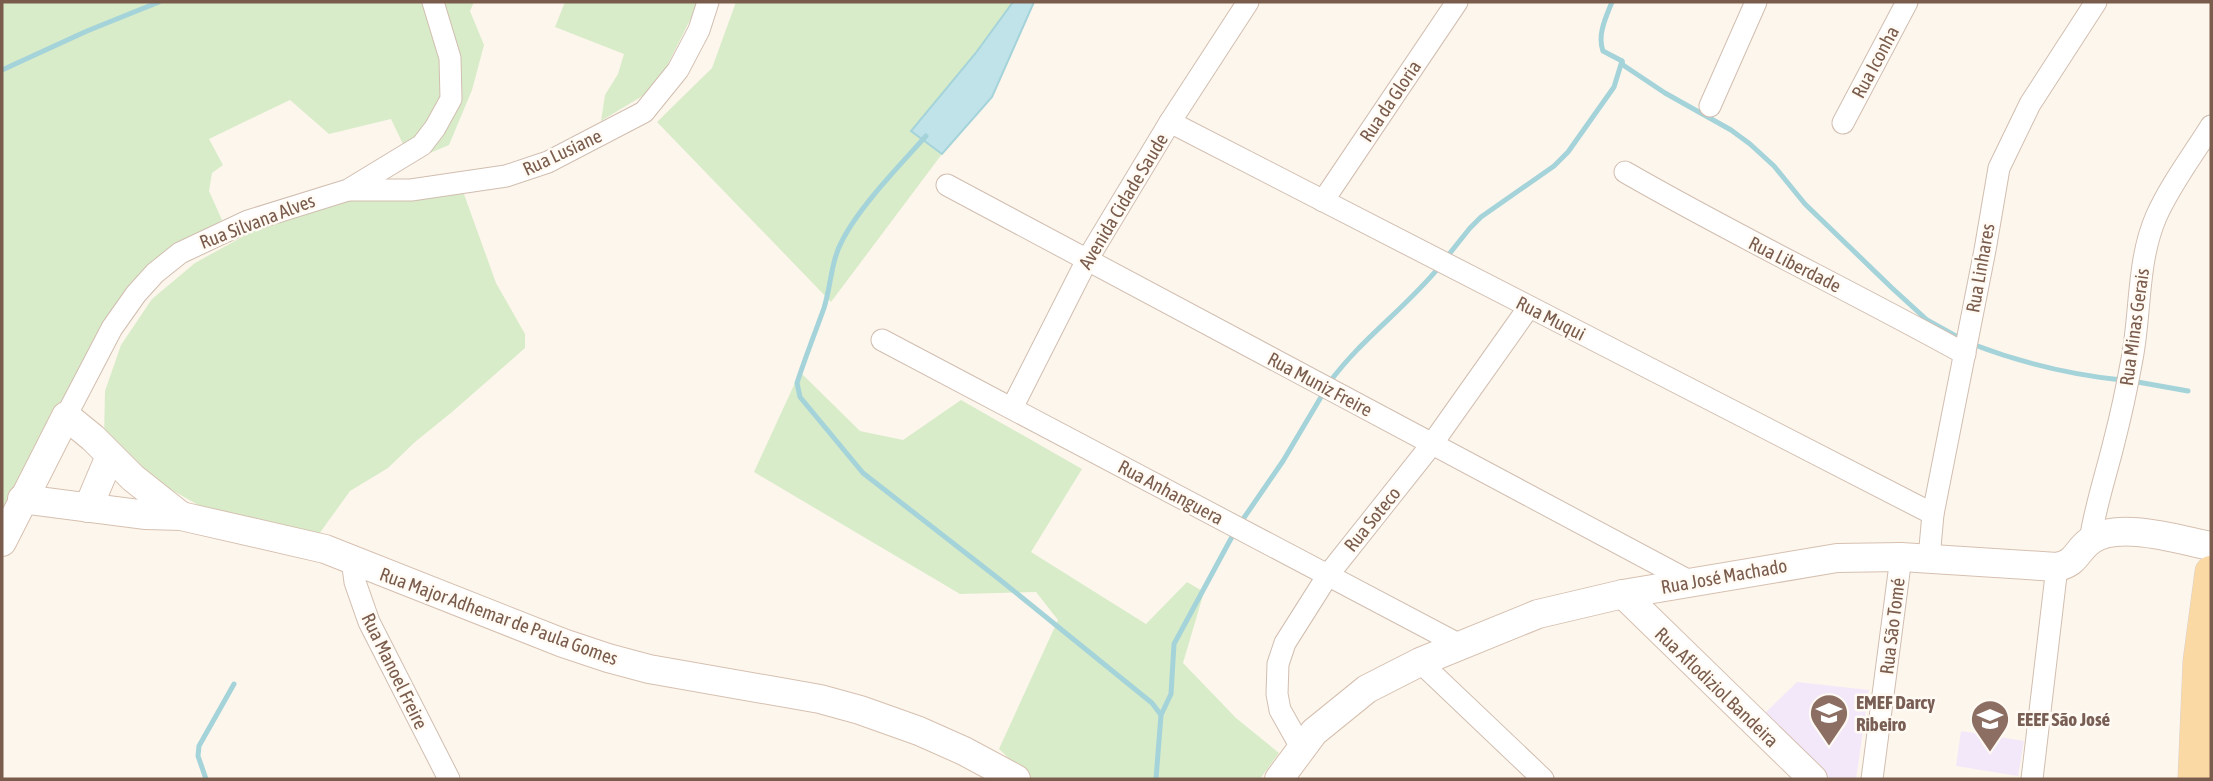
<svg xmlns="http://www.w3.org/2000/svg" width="2213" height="781" font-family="'Asap Condensed',sans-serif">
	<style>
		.education { fill: #f3e8fa }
		.green { fill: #d8ecc9 }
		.water { fill: #bfe3e8; stroke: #a5d3da; stroke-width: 2 }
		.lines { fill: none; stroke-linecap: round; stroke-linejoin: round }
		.stream { stroke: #a5d3da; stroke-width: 5 }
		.street-casing { stroke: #d1beb0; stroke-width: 23 }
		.secondary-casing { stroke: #d6c0b0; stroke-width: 30 }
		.primary-casing { stroke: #dad1cd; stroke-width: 33 }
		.street { stroke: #fff; stroke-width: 21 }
		.secondary { stroke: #fff; stroke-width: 28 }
		.primary { stroke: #fbd9a5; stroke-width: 32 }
		.labels { text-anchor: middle; stroke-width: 5; stroke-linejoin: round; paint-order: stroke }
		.street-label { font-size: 19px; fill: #7a5c4d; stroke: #fffaf3 }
		.education-label { font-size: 19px; font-weight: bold; fill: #785e54; stroke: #fffaf3; text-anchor: start }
	</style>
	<rect width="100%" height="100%" fill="#fdf6ec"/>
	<!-- education -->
	<g class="education">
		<polygon points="1797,682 1869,690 1856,779 1830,779 1763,715"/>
		<polygon points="1961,731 2024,741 2018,776 1956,766"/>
	</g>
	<!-- green -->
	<g class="green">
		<polygon points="2,2 474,2 470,11 484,45 472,90 449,145 411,161 391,119 329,134 290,100 209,139 223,165 212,173 209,191 222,220 173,250 131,288 2,533"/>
		<polygon points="565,2 699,2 663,74 644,95 601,121 605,95 618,74 624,54 555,27"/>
		<polygon points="736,2 1013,2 975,54 911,131 942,154 831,302 657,122 712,68"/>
		<polygon points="460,183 496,283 525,334 525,348 452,412 415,442 388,468 350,491 314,541 207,510 163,485 104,438 105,391 121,345 152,299 195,263 262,226 330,204"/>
		<polygon points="800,372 860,431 903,440 961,400 1082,469 1031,552 1146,624 1187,582 1204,592 1183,663 1236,718 1279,753 1260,779 1030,779 999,749 1058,620 1036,592 960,594 754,472"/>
	</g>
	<!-- water -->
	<polygon class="water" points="1013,2 1034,2 992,97 942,154 911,131 975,54"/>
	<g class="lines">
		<!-- stream -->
		<g class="stream">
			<path d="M1612 2C1606 17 1597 35 1603 51L1622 61 1623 65 1665 93 1731 130 1750 144 1774 166 1805 204 1892 288 1927 320 1963 340"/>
			<polyline points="2,70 87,31 159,2"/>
			<path d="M926 136C900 165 859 207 842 241 831 261 831 286 824 308 815 333 805 358 797 383L800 397 863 473 999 579 1152 703 1161 715"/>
			<polyline points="1446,258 1470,228 1481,217 1554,166 1568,152 1614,87 1622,61"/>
			<path d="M1972 344C2019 362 2072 375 2122 380"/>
			<polyline points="2132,381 2188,391"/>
			<path d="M1329 383C1361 339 1406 308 1440 266"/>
			<polyline points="1239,525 1283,461 1324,392"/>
			<polyline points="206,779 198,756 199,746 234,684"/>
			<polyline points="1156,779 1161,715 1171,694 1174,644 1234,533"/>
		</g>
		<!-- street casing -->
		<g class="street-casing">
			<g id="street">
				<polyline points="1710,106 1756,2"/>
				<polyline points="1170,122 1933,514"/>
				<polyline points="1843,123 1907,2"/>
				<path d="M1625 172C1736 236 1853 292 1965 354"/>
				<polyline points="947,185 1693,583"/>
				<polyline points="350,190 411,190 506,176 548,162 644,112 678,70 699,30 708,2"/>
				<polyline points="1323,201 1457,2"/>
				<polyline points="882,340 1460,645"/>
				<polyline points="1012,408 1087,260 1170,122 1248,2"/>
				<polyline points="66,416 112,328 136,294 155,273 180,253 248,221 348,190 422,145 435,128 451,99 450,58 433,2"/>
				<path d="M2090 541C2095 507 2106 475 2114 442 2121 415 2127 387 2132 359 2141 312 2137 261 2156 217 2170 185 2193 155 2211 126"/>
				<polyline points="1929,558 1933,514 1985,250 1999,168 2030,104 2096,2"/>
				<polyline points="352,560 355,582 369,622 449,779"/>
				<polyline points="1420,662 1543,779"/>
				<polyline points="1302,749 1280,710 1277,694 1278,664 1285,643 1328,575 1432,444 1529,307"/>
				<polyline points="1872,779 1901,557"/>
				<polyline points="2032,779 2057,567"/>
			</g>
		</g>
		<!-- secondary casing -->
		<g class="secondary-casing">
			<g id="secondary">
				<polyline points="22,499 146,515 181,516 325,549 563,643 608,658 649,669 820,699 860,710 919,731 964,751 1016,779"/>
				<polyline points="88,508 110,456"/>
				<polyline points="2,542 66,416 93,438 133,478 181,516"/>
				<polyline points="1623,594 1813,779"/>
				<path d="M1279 779 1314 732 1367 689 1420 662 1538 614 1623 594 1837 558 1901 557 2057 567C2077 563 2076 551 2090 541 2117 520 2180 540 2211 546"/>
			</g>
		</g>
		<!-- primary casing -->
		<g class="primary-casing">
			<polyline id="primary" points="2194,779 2199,662 2211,572"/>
		</g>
		<!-- street -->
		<use href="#street" class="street"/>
		<!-- secondary -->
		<use href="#secondary" class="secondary"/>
		<!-- primary -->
		<use href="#primary" class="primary"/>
	</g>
	<!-- icons -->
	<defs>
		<g id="school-pin" transform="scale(2.0125)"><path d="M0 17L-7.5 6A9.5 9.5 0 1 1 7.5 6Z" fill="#8d6e63" stroke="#fffaf3"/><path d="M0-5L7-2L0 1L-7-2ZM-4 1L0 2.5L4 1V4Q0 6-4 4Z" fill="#fff"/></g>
	</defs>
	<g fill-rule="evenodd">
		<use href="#school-pin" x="1829" y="713"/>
		<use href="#school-pin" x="1990" y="719"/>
	</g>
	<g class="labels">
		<!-- street labels -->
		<g class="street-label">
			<text transform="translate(1875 62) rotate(-62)" y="7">Rua Iconha</text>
			<text transform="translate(1390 101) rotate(-56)" y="7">Rua da Gloria</text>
			<text transform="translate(562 152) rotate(-25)" y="7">Rua Lusiane</text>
			<text transform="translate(1123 201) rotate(-59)" y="7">Avenida Cidade Saude</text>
			<text transform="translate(257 221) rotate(-21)" y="7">Rua Silvana Alves</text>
			<text transform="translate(1795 264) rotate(27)" y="7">Rua Liberdade</text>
			<text transform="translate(1980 268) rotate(-80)" y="7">Rua Linhares</text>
			<text transform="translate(1551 318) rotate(27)" y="7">Rua Muqui</text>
			<text transform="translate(2134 327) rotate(-82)" y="7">Rua Minas Gerais</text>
			<text transform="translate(1320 384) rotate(28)" y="7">Rua Muniz Freire</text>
			<text transform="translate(1171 492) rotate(28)" y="7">Rua Anhanguera</text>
			<text transform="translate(1372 519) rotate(-51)" y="7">Rua Soteco</text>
			<text transform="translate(1724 576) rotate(-10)" y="7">Rua José Machado</text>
			<text transform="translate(499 616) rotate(20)" y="7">Rua Major Adhemar de Paula Gomes</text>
			<text transform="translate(1892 626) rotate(-83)" y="7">Rua São Tomé</text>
			<text transform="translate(395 671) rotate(64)" y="7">Rua Manoel Freire</text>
			<text transform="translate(1717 687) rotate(44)" y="7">Rua Aflodiziol Bandeira</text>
		</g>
		<!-- education labels -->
		<g class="education-label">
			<text x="1856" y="709">EMEF Darcy<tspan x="1856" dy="22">Ribeiro</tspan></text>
			<text x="2017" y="726">EEEF São José</text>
		</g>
	</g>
	<!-- border -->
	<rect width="2213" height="781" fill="none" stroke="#7a5c4d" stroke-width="7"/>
</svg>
